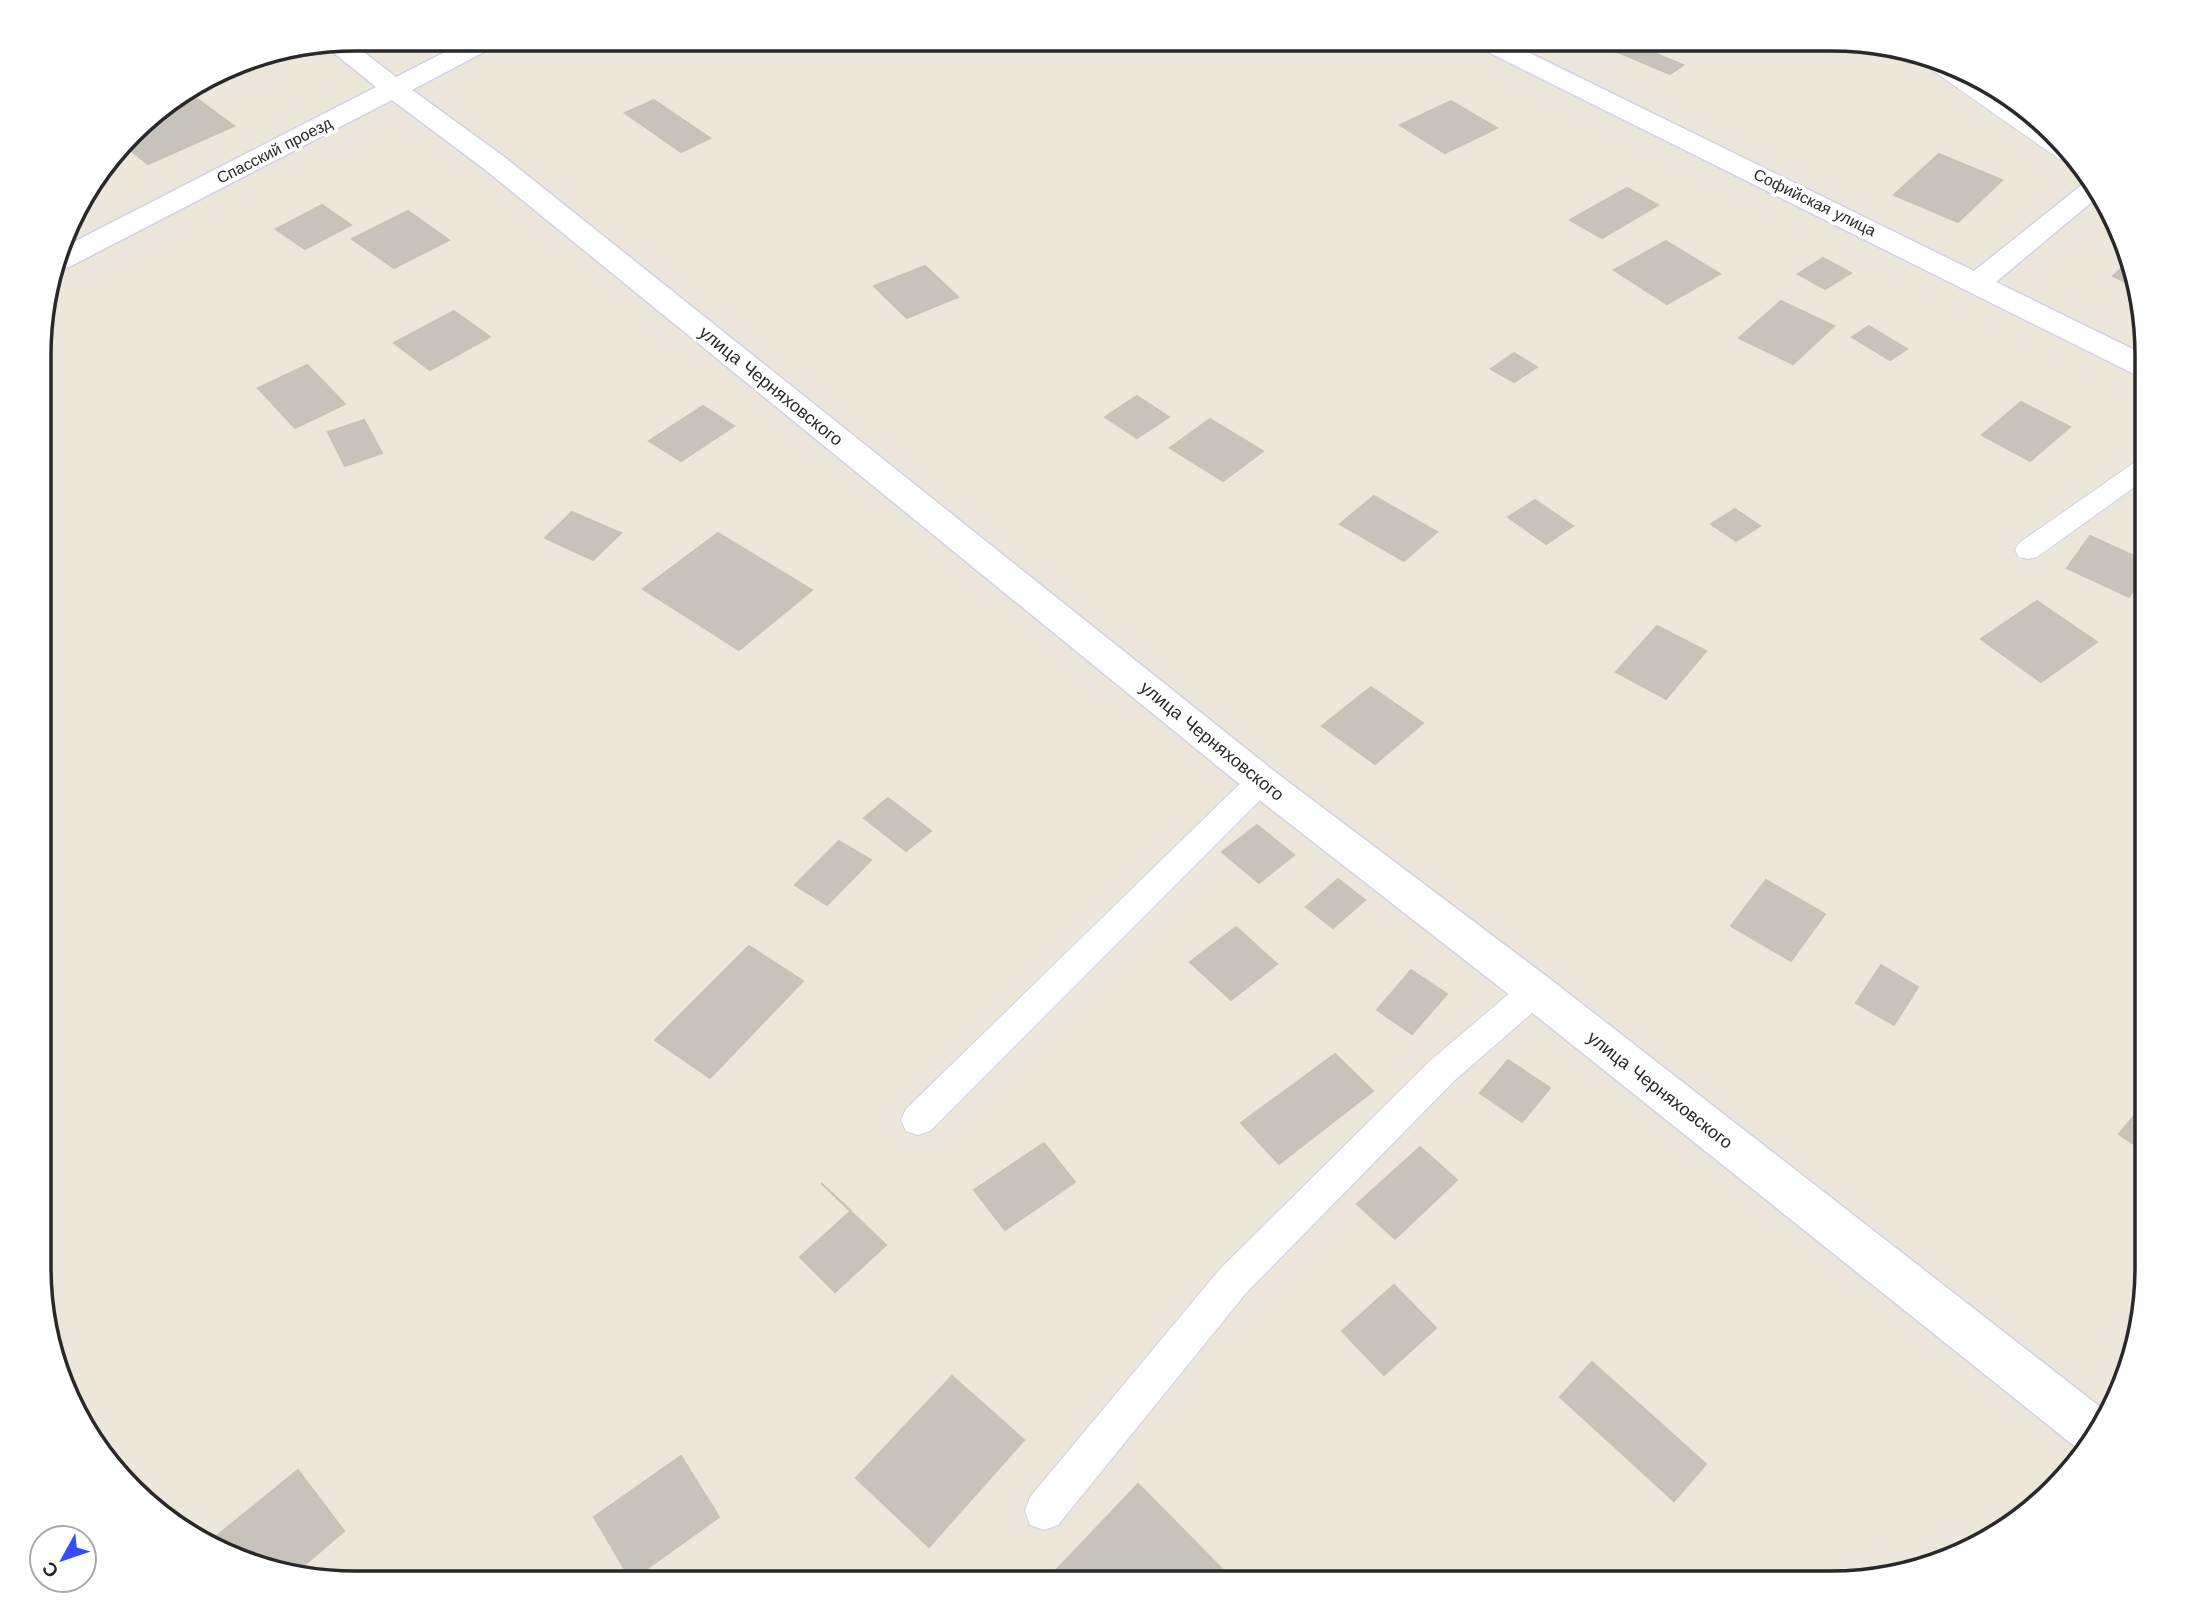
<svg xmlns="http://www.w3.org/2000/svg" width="2186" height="1622" font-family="'Work Sans',sans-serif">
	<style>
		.building { fill: #c8c3ba; stroke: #c8c2b4; stroke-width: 2 }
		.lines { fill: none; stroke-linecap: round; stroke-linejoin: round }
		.lane-casing { stroke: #cfd2e3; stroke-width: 2 }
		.street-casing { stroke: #cfd2e3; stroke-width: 3 }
		.lane { fill: #fff; fill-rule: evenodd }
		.street { fill: #fff; fill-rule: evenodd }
		.labels { text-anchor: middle; stroke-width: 7; stroke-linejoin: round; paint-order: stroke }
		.far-street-label { font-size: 16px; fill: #292929; stroke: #fff }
		.street-label { font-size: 18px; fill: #292929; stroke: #fff }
		.rim { fill: none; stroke: #292929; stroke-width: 3.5 }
	</style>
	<rect width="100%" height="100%" fill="#ede6da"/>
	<!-- building -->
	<g class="building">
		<polygon points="1618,39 1621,39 1683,65 1670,74 1606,47"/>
		<polygon points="196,98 234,126 148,164 124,145 143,121"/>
		<polygon points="654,100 710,138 681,152 625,113"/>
		<polygon points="1451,101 1497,128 1445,153 1400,125"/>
		<polygon points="1939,154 2002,180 1958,222 1894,195"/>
		<polygon points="1627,188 1658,205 1602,238 1570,220"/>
		<polygon points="322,205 351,225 305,249 276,229"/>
		<polygon points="408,211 449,240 394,268 352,239"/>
		<polygon points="1666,241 1720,274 1667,304 1614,270"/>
		<polygon points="1823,258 1851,273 1825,289 1798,274"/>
		<polygon points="2126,264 2131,285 2113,276"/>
		<polygon points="925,266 958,297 907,318 874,286"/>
		<polygon points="1781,301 1834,326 1793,364 1739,338"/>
		<polygon points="454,311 490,337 430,370 394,343"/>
		<polygon points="1869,326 1907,349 1890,360 1852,337"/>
		<polygon points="1514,353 1537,367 1514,382 1491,369"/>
		<polygon points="307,365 345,404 295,428 258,388"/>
		<polygon points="1137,396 1169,417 1137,438 1105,417"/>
		<polygon points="2021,402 2070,427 2030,461 1982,435"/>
		<polygon points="703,406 734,426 681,461 649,441"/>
		<polygon points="1210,419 1263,451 1223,481 1170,448"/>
		<polygon points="364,420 382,453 345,466 328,432"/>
		<polygon points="1374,496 1437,532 1404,561 1340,524"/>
		<polygon points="1535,500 1573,526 1546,544 1508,517"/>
		<polygon points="1735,509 1760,526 1736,541 1711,524"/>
		<polygon points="572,512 621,533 593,560 545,538"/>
		<polygon points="718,533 812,590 739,650 643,589"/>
		<polygon points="2090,536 2147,562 2147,570 2129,597 2067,568"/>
		<polygon points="2037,601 2097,642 2041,682 1981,639"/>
		<polygon points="1657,626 1706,651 1666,699 1616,672"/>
		<polygon points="1371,687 1423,723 1375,764 1322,726"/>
		<polygon points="888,798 931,831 906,851 864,818"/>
		<polygon points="1257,825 1294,855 1259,883 1222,852"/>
		<polygon points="839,841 871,860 827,905 795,885"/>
		<polygon points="1338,879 1365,900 1333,928 1306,907"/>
		<polygon points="1766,880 1825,914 1791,961 1731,926"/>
		<polygon points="1236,927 1277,964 1231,1000 1190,962"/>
		<polygon points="749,946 803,981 710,1078 655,1040"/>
		<polygon points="1881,965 1918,987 1894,1025 1856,1003"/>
		<polygon points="1411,970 1447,994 1412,1034 1377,1010"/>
		<polygon points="1335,1054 1373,1091 1279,1164 1241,1123"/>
		<polygon points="1508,1060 1550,1088 1522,1122 1480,1093"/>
		<polygon points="2147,1100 2147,1153 2119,1134"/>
		<polygon points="1044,1143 1075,1182 1005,1230 974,1190"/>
		<polygon points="1420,1147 1457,1180 1395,1239 1357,1204"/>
		<polygon points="821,1183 886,1245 835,1292 800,1257 851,1211"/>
		<polygon points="1394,1285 1436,1328 1384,1375 1342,1331"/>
		<polygon points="1592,1362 1706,1464 1674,1501 1560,1397"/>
		<polygon points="952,1376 1024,1440 929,1547 856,1478"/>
		<polygon points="681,1456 719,1517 631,1580 594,1517"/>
		<polygon points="298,1470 344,1531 294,1574 234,1560 208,1543"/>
		<polygon points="1138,1484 1236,1583 1044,1583"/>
	</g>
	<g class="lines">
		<!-- lane casing -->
		<g class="lane-casing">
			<g id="lane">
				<polygon points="1918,55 1945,61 2054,135 2074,161 2062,161 1919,61 1916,57"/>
				<polygon points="2147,458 2147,478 2037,557 2028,559 2019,557 2015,550 2019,543 2138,460"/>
				<polygon points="1261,770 1271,773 1276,781 1271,789 930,1131 918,1135 906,1131 901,1120 906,1109 1251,773"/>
				<polygon points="1535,977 1546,981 1551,991 1546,1001 1455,1080 1246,1293 1058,1525 1044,1530 1030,1525 1025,1511 1030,1497 1220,1269 1431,1060 1524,981"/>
			</g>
		</g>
		<!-- street casing -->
		<g class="street-casing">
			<g id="street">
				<polygon points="471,39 503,39 499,44 412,90 503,156 1274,771 1550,979 2108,1413 2083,1453 1520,1003 1248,791 483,168 392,100 69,267 56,269 64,247 376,87 323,44 348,40 396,77"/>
				<polygon points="1468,39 1501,39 1974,271 2088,180 2100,195 1996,282 2147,356 2147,378 2136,375 1472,44"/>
			</g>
		</g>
		<!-- lane -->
		<use href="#lane" class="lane"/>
		<!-- street -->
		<use href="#street" class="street"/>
	</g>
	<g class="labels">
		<!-- far-street labels -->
		<g class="far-street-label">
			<text transform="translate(274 150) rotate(-27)" y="6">Спасский проезд</text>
			<text transform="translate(1815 202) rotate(26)" y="6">Софийская улица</text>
		</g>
		<!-- street labels -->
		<g class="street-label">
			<text transform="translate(771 386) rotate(39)" y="6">улица Черняховского</text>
			<text transform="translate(1212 741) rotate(39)" y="6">улица Черняховского</text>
			<text transform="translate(1660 1090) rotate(38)" y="6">улица Черняховского</text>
		</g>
	</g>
	<!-- crop -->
	<path d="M0 0H2186V1622H0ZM355 51H1831A304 304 0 0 1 2135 355V1267A304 304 0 0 1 1831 1571H355A304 304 0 0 1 51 1267V355A304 304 0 0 1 355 51Z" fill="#fff" fill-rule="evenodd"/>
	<path class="rim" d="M355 51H1831A304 304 0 0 1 2135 355V1267A304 304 0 0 1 1831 1571H355A304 304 0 0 1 51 1267V355A304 304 0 0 1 355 51Z"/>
	<!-- north arrow -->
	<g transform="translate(63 1559) rotate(230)"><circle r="33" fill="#ffffff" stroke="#a9a9a9" stroke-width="2"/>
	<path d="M0-5L12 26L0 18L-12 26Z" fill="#354cff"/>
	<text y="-10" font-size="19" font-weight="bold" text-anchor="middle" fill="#292929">С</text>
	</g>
</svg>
